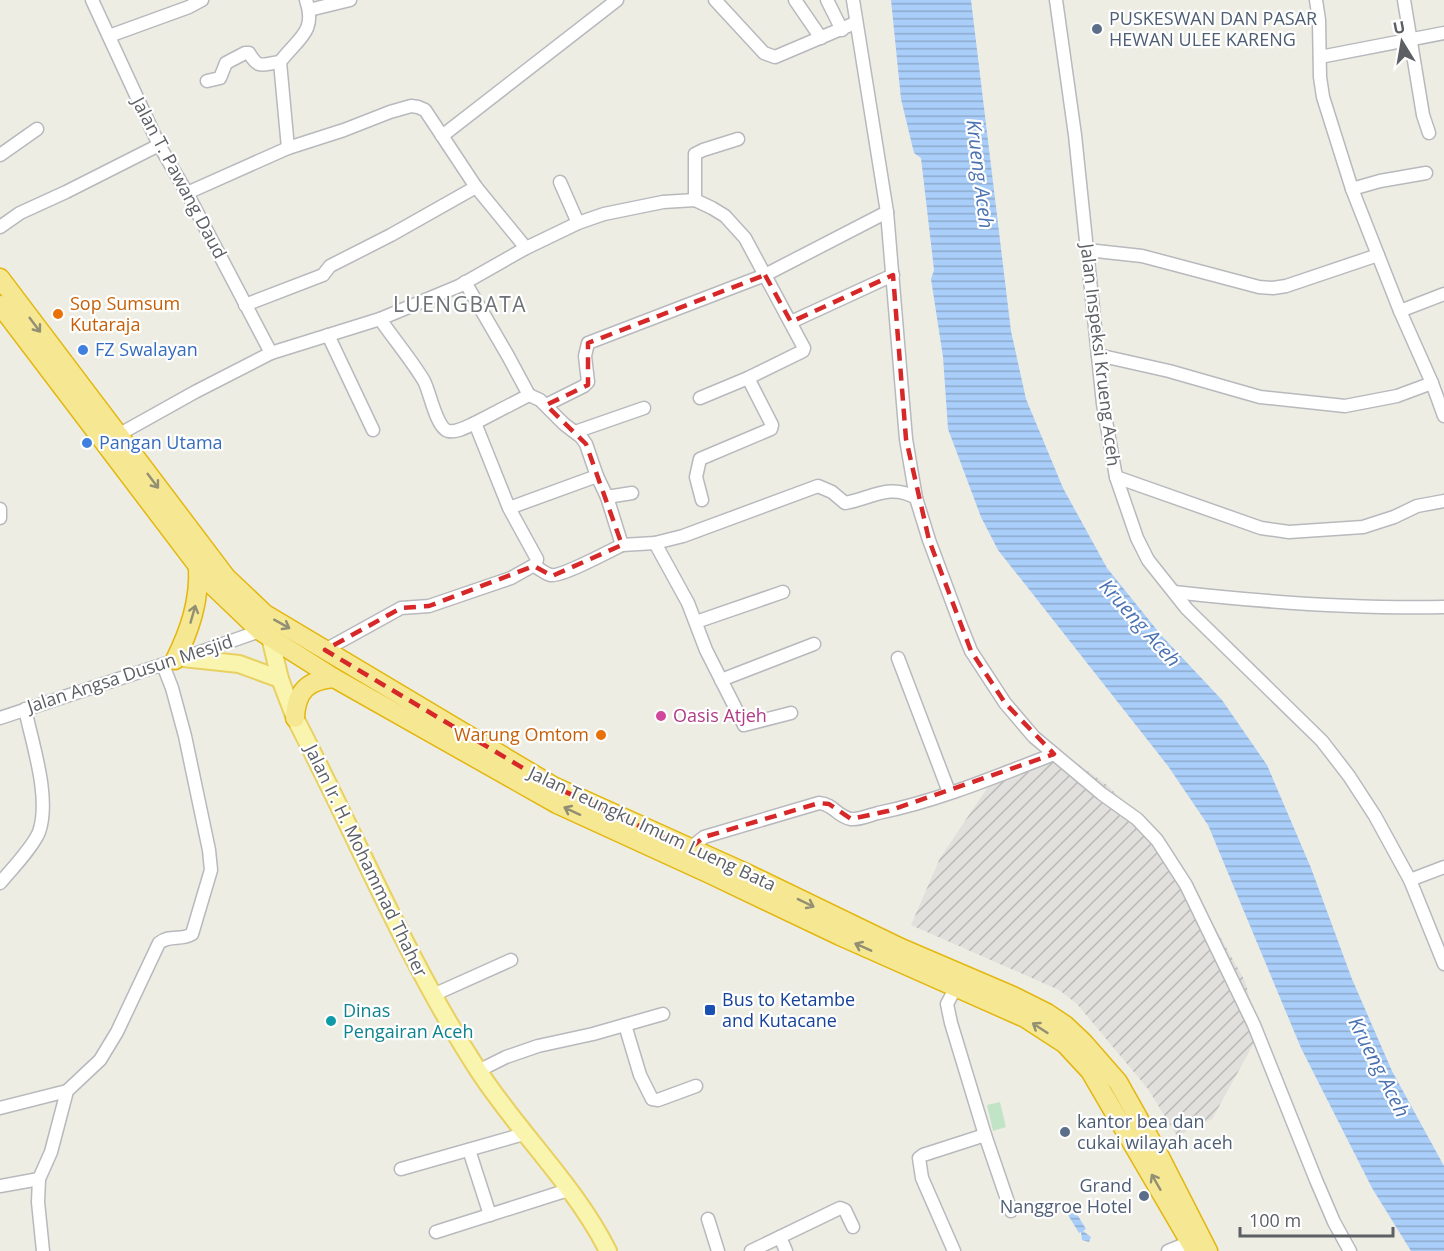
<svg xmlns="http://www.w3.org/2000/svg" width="1444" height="1251" font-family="'Open Sans',sans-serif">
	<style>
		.industrial { fill: url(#industrial-furrows) }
		.pitch { fill: #c2e4c6 }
		.water { fill: url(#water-rules) }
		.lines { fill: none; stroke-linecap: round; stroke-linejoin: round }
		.minor-casing { stroke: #b7b9bd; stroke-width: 15 }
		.major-casing { stroke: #e8d063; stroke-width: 20 }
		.highway-casing { stroke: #e3b70f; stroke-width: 21 }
		.minor { stroke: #fff; stroke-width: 12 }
		.major { stroke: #faf5ae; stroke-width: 16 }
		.highway { stroke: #f6e793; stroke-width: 18 }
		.oneway { stroke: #928f74 }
		.marked { fill: none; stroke: #d62828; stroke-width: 4.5; stroke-dasharray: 12 8; stroke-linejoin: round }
		.service-dot { fill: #5c6f8a; stroke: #fff; stroke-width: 2 }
		.food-dot { fill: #e8710a; stroke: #fff; stroke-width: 2 }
		.shop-dot { fill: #3f7fe0; stroke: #fff; stroke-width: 2 }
		.hotel-dot { fill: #d1479c; stroke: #fff; stroke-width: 2 }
		.transit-dot { fill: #1a4fb4; stroke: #fff; stroke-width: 2 }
		.culture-dot { fill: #0f9aa8; stroke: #fff; stroke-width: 2 }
		.labels { text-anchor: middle; stroke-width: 4.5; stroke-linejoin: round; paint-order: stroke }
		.service-label { font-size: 18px; fill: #4e5e75; stroke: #fff; text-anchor: start }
		.street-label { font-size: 18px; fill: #5c5f64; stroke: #fff }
		.food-label { font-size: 18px; fill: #c56008; stroke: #fff; text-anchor: start }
		.shop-label { font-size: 18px; fill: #366cbe; stroke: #fff; text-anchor: start }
		.hotel-label { font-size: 18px; fill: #b23c85; stroke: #fff; text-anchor: start }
		.transit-label { font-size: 18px; fill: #164399; stroke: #fff; text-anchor: start }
		.culture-label { font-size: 18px; fill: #0d838f; stroke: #fff; text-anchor: start }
		.water-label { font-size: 20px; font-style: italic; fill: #4a72b2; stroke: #fff }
		.quarter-label { font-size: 21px; letter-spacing: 1.5px; fill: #6d7176; stroke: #fff }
	</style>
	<defs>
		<pattern id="industrial-furrows" width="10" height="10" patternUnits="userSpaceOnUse" patternTransform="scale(1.5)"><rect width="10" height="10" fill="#e2e0dc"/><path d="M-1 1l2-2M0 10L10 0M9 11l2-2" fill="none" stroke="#bab9b6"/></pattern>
		<pattern id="water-rules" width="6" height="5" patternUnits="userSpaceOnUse" patternTransform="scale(1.5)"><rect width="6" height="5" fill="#a9cef9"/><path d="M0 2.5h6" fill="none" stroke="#8daacd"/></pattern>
	</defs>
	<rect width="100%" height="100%" fill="#eeede4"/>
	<!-- industrial -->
	<polygon class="industrial" points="1056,748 1107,785 1160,836 1190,883 1245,981 1259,1034 1212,1119 1177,1136 1148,1089 1077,1004 1059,990 911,925 940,858 1002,766"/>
	<!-- pitch -->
	<polygon class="pitch" points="1000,1102 1006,1127 993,1131 987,1105"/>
	<!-- water -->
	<g class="water">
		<polygon points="891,0 971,0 1011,331 1026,399 1063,488 1107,568 1161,635 1222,700 1267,765 1311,868 1352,979 1392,1071 1444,1166 1444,1251 1411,1251 1372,1188 1301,1048 1208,825 1168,766 998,550 981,517 948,429 943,357 931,279 934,270 921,158 914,153 901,99"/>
		<polygon points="1072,1206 1086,1229 1083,1231 1091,1237 1089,1242 1082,1240 1081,1232 1079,1233 1065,1210"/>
	</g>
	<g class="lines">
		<!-- minor casing -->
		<g class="minor-casing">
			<g id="minor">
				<polyline points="92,0 159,145 187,193 271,353"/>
				<polyline points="715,0 764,53 775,57 855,23"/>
				<polyline points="795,0 821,38"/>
				<polyline points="827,0 842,30"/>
				<polyline points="853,0 887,212 906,439 916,498 929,540 961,626 971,651 1005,703 1034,737 1102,794 1137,819 1157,840 1186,885 1254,1025 1316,1180 1334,1222 1350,1251"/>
				<polyline points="1056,0 1075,135 1103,404 1116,477 1137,538 1148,560 1187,609 1322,741 1349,776 1375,816 1410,880 1444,964"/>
				<polyline points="1316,0 1319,20 1320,77 1323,97 1352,189 1400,311 1432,383 1444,416"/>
				<polyline points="1404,0 1423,115 1429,133"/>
				<polyline points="309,10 350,0"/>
				<polyline points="109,36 189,7 202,0"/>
				<polyline points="1320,57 1444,33"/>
				<path d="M207 81 220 78 226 63 245 53H249C259 70 262 64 280 62"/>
				<polyline points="442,136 617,0"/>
				<path d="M288 148 280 62C298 38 317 32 306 0"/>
				<polyline points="0,155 37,129"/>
				<polyline points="560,182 578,223"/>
				<polyline points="1352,189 1380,181 1426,173"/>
				<polyline points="187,193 288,148 344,130 390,112 411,106 418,107 425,110 476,187 526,248"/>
				<polyline points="695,200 695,154 703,150 738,139"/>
				<polyline points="0,227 20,213 66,192 159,145"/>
				<polyline points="1087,250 1142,256 1259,287 1273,288 1286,286 1378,255"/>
				<polyline points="465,282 508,356 529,395"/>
				<polyline points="245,305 323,275 330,266 391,235 476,187"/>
				<polyline points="1400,311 1444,294"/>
				<path d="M380 319C393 338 413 362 424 381 430 392 436 427 448 431 457 433 468 426 475 423"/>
				<polyline points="791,322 893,275"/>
				<polyline points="328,335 373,430"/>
				<polyline points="1098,355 1169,371 1260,397 1345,406 1397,396 1432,383"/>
				<polyline points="546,405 584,386 588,382 585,356 588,343 765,275 887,212"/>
				<polyline points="575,432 644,408"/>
				<polyline points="118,435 195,392 271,353 380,319 459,286 526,248 578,223 604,214 663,202 695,200 712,208 725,216 745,238 804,348 803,351 748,378 700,398"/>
				<polyline points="597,476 607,497 632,493"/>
				<polyline points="1116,477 1261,528 1289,532 1363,527 1394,517 1417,506 1444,501"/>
				<path d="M607 497 622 545 655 543 683 536 818 486 832 492 845 503C872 498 890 483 916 498"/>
				<polyline points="702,500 696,477 700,459 771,429 772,425 748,378"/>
				<polyline points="0,509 0,518"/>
				<polyline points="655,543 688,603 706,650 744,725 791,713"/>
				<path d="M534 566C539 568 545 574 551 575 561 577 610 551 622 545"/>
				<path d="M1174 592C1263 602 1354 609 1444 607"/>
				<polyline points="696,622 783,592"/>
				<polyline points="325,650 401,608 429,606 511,578 536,564 537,559 509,508 475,423 529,395 540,400 564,424 581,437 586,444 597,476 509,508"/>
				<polyline points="186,657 260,631"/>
				<polyline points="898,658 949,792"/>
				<polyline points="721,680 814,644"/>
				<polyline points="0,718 170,662"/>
				<path d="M689 849 704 837 819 803C834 804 837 817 851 819 859 820 870 815 878 813 938 801 997 776 1054 754"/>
				<polyline points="1410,880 1444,867"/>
				<path d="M0 883C11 870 33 847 39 832 51 798 32 743 25 709"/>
				<polyline points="958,983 947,1004 951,1023 985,1135 1011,1211"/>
				<polyline points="433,995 511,960"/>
				<polyline points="625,1025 640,1075 652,1099 658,1100 696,1086"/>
				<polyline points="478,1071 506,1057 538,1046 593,1034 663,1014"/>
				<polyline points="0,1108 67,1091"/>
				<polyline points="469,1150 490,1215"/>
				<polyline points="401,1169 524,1134"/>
				<polyline points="0,1186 39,1179"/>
				<polyline points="708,1219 718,1251"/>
				<polyline points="436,1232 568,1190"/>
				<polyline points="780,1237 786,1251"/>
				<path d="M43 1251 38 1202 39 1179 51 1152 67 1091 100 1060 117 1032 159 943C170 934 181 941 192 934L211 870 209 850 185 736 172 688 163 665"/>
				<polyline points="751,1251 840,1208 845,1210 853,1227"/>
				<polyline points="954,1251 922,1178 919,1158 923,1155 985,1135"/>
				<polyline points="1168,1251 1190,1242"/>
			</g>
		</g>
		<!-- major casing -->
		<g class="major-casing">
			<g id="major">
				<path d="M270 637 280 679 295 718C356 835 406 959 478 1070 518 1132 575 1185 608 1251"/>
				<polyline points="183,658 239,664 280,679"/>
			</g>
		</g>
		<!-- highway casing -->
		<g class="highway-casing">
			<g id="highway">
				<polyline points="0,278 226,577 265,614 553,786 746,873 901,948 1013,996 1047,1013 1065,1025 1083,1042 1118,1082 1159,1155 1208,1251"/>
				<polyline points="0,305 213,586 260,631 334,678 557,804 710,874 840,936 1025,1018 1065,1044 1090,1071 1194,1249"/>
				<path d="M175 660C190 630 200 600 198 566"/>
				<path d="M295 718C296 691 308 680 334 678"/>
			</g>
		</g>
		<!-- minor -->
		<use href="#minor" class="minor"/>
		<!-- major -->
		<use href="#major" class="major"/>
		<!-- highway -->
		<use href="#highway" class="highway"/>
	</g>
	<!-- one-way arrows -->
	<defs><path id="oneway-shaft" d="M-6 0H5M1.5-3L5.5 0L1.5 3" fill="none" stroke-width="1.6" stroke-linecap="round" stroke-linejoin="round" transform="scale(1.5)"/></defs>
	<g class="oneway">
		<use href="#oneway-shaft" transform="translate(35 325) rotate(53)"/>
		<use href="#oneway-shaft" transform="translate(153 481) rotate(53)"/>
		<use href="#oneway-shaft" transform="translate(193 614) rotate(-74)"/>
		<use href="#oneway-shaft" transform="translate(282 624) rotate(29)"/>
		<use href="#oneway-shaft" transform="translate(572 811) rotate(-155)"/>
		<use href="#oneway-shaft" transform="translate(806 903) rotate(26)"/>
		<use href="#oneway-shaft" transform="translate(863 947) rotate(-156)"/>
		<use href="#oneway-shaft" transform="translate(1040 1028) rotate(-147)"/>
		<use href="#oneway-shaft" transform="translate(1156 1182) rotate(-120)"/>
	</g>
	<!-- marked area -->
	<path class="marked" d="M765 275 791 322 893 275 906 439 929 540 971 651 1005 703 1054 754 888 811 851 819 829 804 819 803 704 837 689 849 553 786 325 650 401 608 429 606 534 566 552 576 622 545 586 444 546 405 588 385V343Z"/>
	<!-- markers -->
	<g class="service-dot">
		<circle cx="1097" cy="29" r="6"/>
		<circle cx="1065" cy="1132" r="6"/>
		<circle cx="1144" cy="1196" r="6"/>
	</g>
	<g class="food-dot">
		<circle cx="58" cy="314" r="6"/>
		<circle cx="601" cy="735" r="6"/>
	</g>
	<g class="shop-dot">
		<circle cx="83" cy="350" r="6"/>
		<circle cx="87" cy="443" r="6"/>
	</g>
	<circle class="hotel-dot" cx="661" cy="716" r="6"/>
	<rect class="transit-dot" x="704" y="1004" width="12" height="12" rx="3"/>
	<circle class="culture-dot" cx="331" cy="1021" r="6"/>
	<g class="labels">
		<!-- service labels -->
		<g class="service-label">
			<text x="1109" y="25">PUSKESWAN DAN PASAR<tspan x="1109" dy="21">HEWAN ULEE KARENG</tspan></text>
			<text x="1077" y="1128">kantor bea dan<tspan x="1077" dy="21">cukai wilayah aceh</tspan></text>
			<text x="1132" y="1192" text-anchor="end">Grand<tspan x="1132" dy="21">Nanggroe Hotel</tspan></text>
		</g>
		<!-- street labels -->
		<g class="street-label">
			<text transform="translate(179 178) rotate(62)" y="6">Jalan T. Pawang Daud</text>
			<text transform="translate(1100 355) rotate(83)" y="6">Jalan Inspeksi Krueng Aceh</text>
			<text transform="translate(130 674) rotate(-18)" y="6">Jalan Angsa Dusun Mesjid</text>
			<text transform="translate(652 829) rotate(25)" y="6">Jalan Teungku Imum Lueng Bata</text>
			<text transform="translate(366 861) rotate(64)" y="6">Jalan Ir. H. Mohammad Thaher</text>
		</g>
		<!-- food labels -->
		<g class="food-label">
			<text x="70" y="310">Sop Sumsum<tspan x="70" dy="21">Kutaraja</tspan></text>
			<text x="589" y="741" text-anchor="end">Warung Omtom</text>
		</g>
		<!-- shop labels -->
		<g class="shop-label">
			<text x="95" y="356">FZ Swalayan</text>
			<text x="99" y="449">Pangan Utama</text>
		</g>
		<!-- hotel labels -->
		<g class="hotel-label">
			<text x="673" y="722">Oasis Atjeh</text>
		</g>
		<!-- transit labels -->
		<g class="transit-label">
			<text x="722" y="1006">Bus to Ketambe<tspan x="722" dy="21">and Kutacane</tspan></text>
		</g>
		<!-- culture labels -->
		<g class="culture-label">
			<text x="343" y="1017">Dinas<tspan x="343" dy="21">Pengairan Aceh</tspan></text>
		</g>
		<!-- water labels -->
		<g class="water-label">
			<text transform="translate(980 174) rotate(83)" y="7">Krueng Aceh</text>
			<text transform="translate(1140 623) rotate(48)" y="7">Krueng Aceh</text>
			<text transform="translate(1379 1067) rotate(63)" y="7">Krueng Aceh</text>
		</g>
		<!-- quarter labels -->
		<g class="quarter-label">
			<text x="460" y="312">LUENGBATA</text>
		</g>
	</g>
	<!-- north arrow -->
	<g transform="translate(1402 42) rotate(349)" stroke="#ffffff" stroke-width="4.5" paint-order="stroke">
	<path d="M0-4.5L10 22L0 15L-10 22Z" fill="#5c5f64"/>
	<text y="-9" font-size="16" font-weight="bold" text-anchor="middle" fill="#5c5f64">U</text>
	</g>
	<!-- scale -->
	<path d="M1240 1227v9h153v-9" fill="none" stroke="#5c5f64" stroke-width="3"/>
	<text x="1249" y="1227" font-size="18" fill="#5c5f64" stroke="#ffffff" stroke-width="4.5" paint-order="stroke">100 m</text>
</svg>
